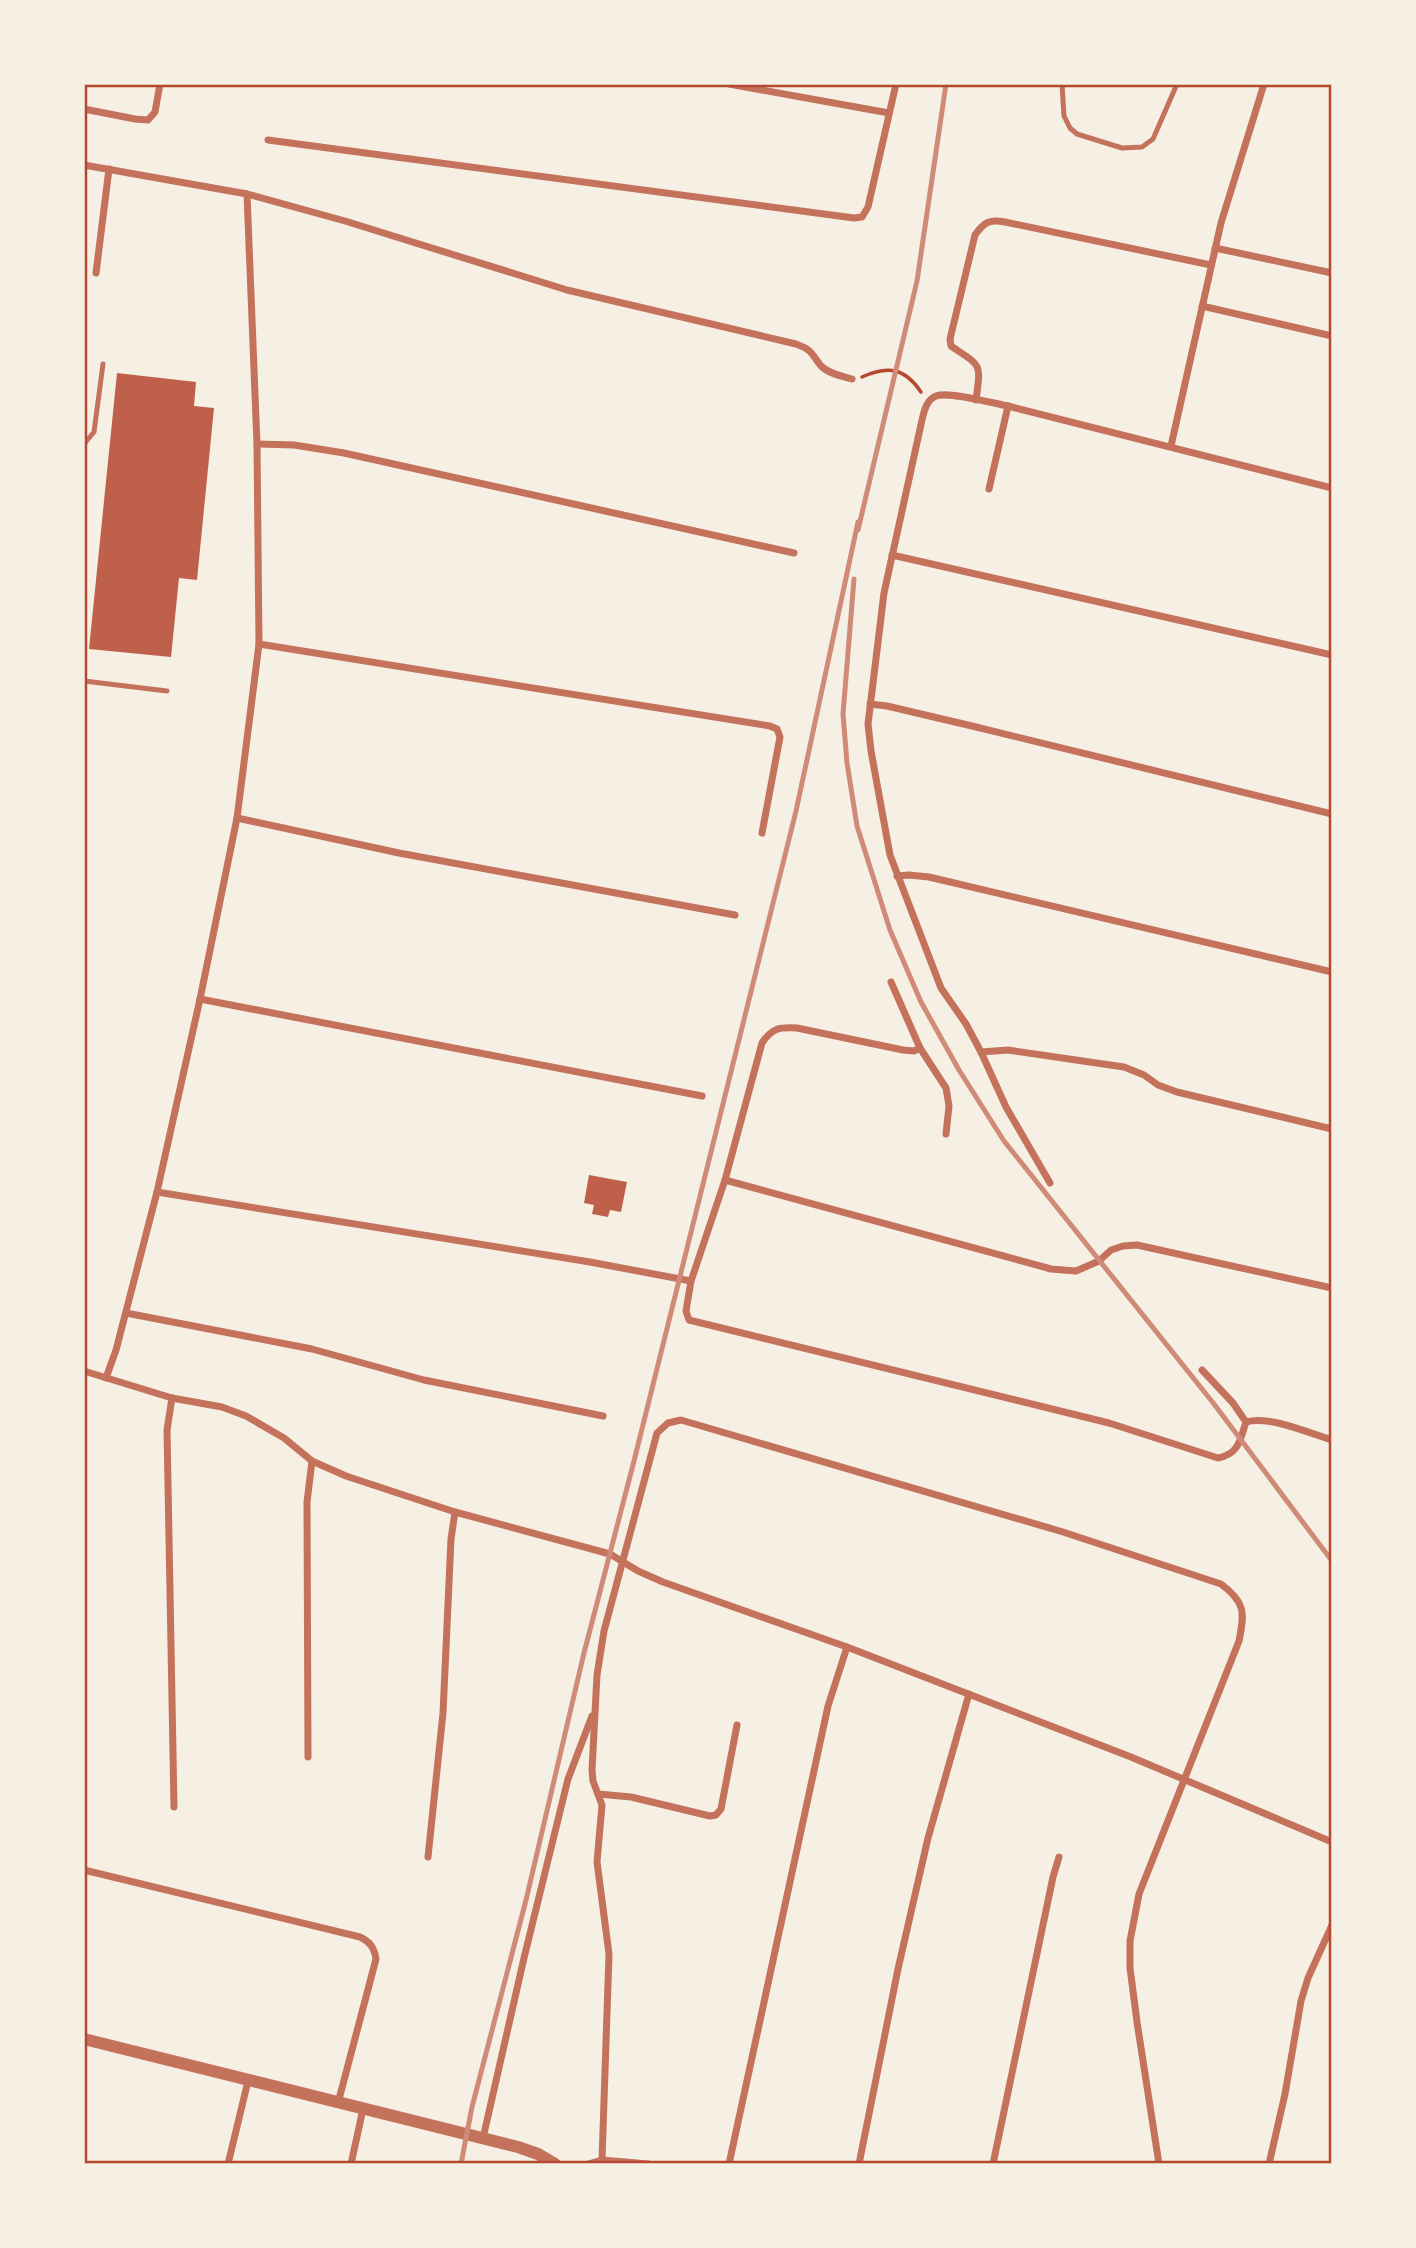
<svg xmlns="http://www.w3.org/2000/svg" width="1416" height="2248" font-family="'Fira Sans Condensed',sans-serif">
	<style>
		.building { fill: #bf614a }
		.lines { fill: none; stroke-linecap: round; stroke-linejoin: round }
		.path { stroke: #b5482f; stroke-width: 3.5 }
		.service { stroke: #c5725c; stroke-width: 5 }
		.minor { stroke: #c5725c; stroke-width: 7 }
		.tertiary { stroke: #c5725c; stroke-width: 12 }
		.rail { stroke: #cf8b77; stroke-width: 5 }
		.neatline { fill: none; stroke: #b5482f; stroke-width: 2.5 }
	</style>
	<rect width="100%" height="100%" fill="#f6efe4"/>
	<!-- building -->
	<g class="building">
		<polygon points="117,373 196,382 194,406 214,408 197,580 179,578 171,657 89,649"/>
		<polygon points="589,1175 627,1182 621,1212 610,1210 608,1217 592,1214 594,1205 584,1203"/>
	</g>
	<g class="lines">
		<!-- path -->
		<path class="path" d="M862 377C888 365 905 368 921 392"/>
		<!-- service -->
		<g class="service">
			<polyline points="1062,84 1064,116 1070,128 1077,134 1122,148 1142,147 1153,139 1177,84"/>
			<polyline points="84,444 94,432 103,364"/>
			<polyline points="84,681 167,691"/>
		</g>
		<!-- minor -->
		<g class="minor">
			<polyline points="729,84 889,113"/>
			<polyline points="84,109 135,119 148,120 155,112 160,84"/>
			<polyline points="268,140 854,218 862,217 868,207 896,84"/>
			<path d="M84 165 247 194 345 221 567 290 796 344C813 350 811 354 821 366 829 374 842 376 852 379"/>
			<polyline points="1215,248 1332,273"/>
			<polyline points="96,273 109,169"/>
			<polyline points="1202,306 1332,336"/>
			<path d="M976 400C981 362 982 367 951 346L950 339 975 235C984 222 990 219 1005 222L1211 265"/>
			<polyline points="257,444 294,445 344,453 794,553"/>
			<polyline points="1171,446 1221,223 1264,84"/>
			<polyline points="989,489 1008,406"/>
			<polyline points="892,555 1332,655"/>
			<polyline points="259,644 770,726 777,729 780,737 762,833"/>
			<polyline points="870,704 887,706 972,726 1332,814"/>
			<polyline points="237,818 399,853 735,915"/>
			<polyline points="897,876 909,875 929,877 1332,972"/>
			<polyline points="891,982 920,1048 946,1088 949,1106 946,1134"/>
			<polyline points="200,999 702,1096"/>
			<path d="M920 1048 914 1051 903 1050 797 1028C779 1027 772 1028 762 1043L725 1180 691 1281 686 1311 689 1320 1109 1423 1218 1458C1239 1454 1240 1440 1246 1422"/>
			<polyline points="981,1052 1008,1050 1124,1067 1144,1075 1158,1085 1177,1092 1332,1129"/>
			<polyline points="725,1180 1051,1269 1076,1271 1099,1261 1111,1250 1123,1246 1137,1245 1332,1288"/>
			<path d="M1050 1183 1006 1107 981 1052 966 1024 941 988 890 855 871 751 868 724 884 593 922 420C924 412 926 400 936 396 949 391 992 403 1008 406L1332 488"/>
			<polyline points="157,1192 590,1262 691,1281"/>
			<polyline points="126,1313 312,1349 424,1380 603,1416"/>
			<polyline points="1202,1370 1233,1403 1246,1422"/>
			<polyline points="84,1371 172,1398 222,1407 246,1416 284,1438 312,1461 346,1476 455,1512 610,1554 638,1571 663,1582 847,1647 1131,1757 1332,1842"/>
			<polyline points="106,1378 116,1350 157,1192 200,999 237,818 259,644 257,444 247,194"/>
			<polyline points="172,1398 167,1430 174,1807"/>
			<path d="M1246 1422C1268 1415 1309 1433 1332 1440"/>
			<polyline points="308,1757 307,1502 312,1461"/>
			<polyline points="598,1794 631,1797 710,1816 716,1815 721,1809 737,1725"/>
			<polyline points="428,1857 443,1713 451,1539 455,1512"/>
			<path d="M84 1870 360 1937C370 1942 374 1947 376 1959L338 2103"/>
			<polyline points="483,2138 524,1958 568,1779 592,1716"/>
			<path d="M602 2160 609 1954 597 1862 602 1805 593 1781 592 1770 597 1675 604 1631 657 1433 668 1423 681 1420 1063 1532 1221 1584C1245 1602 1245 1612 1239 1641L1139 1894 1130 1941V1968L1137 2022 1159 2164"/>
			<polyline points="228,2164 248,2081"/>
			<polyline points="351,2164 363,2109"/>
			<polyline points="588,2164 602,2160 648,2164"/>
			<polyline points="729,2164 828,1706 847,1647"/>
			<polyline points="859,2164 898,1969 928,1838 969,1694"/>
			<polyline points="993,2164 1053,1877 1059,1857"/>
			<polyline points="1269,2164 1285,2094 1301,2001 1308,1978 1332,1925"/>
		</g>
		<!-- tertiary -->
		<polyline class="tertiary" points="84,2039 518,2147 538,2154 555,2164"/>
		<!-- rail -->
		<g class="rail">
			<polyline points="858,530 917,281 946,84"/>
			<polyline points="854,579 843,714 847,763 857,826 890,930 921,1002 959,1070 1004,1141 1214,1404 1332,1561"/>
			<polyline points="461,2164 472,2107 526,1900 584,1653 634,1461 796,811 858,522"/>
		</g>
	</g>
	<!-- border -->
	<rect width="1416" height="2248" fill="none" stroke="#f6efe4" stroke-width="172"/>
	<rect x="86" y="86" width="1244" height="2076" class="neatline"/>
</svg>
